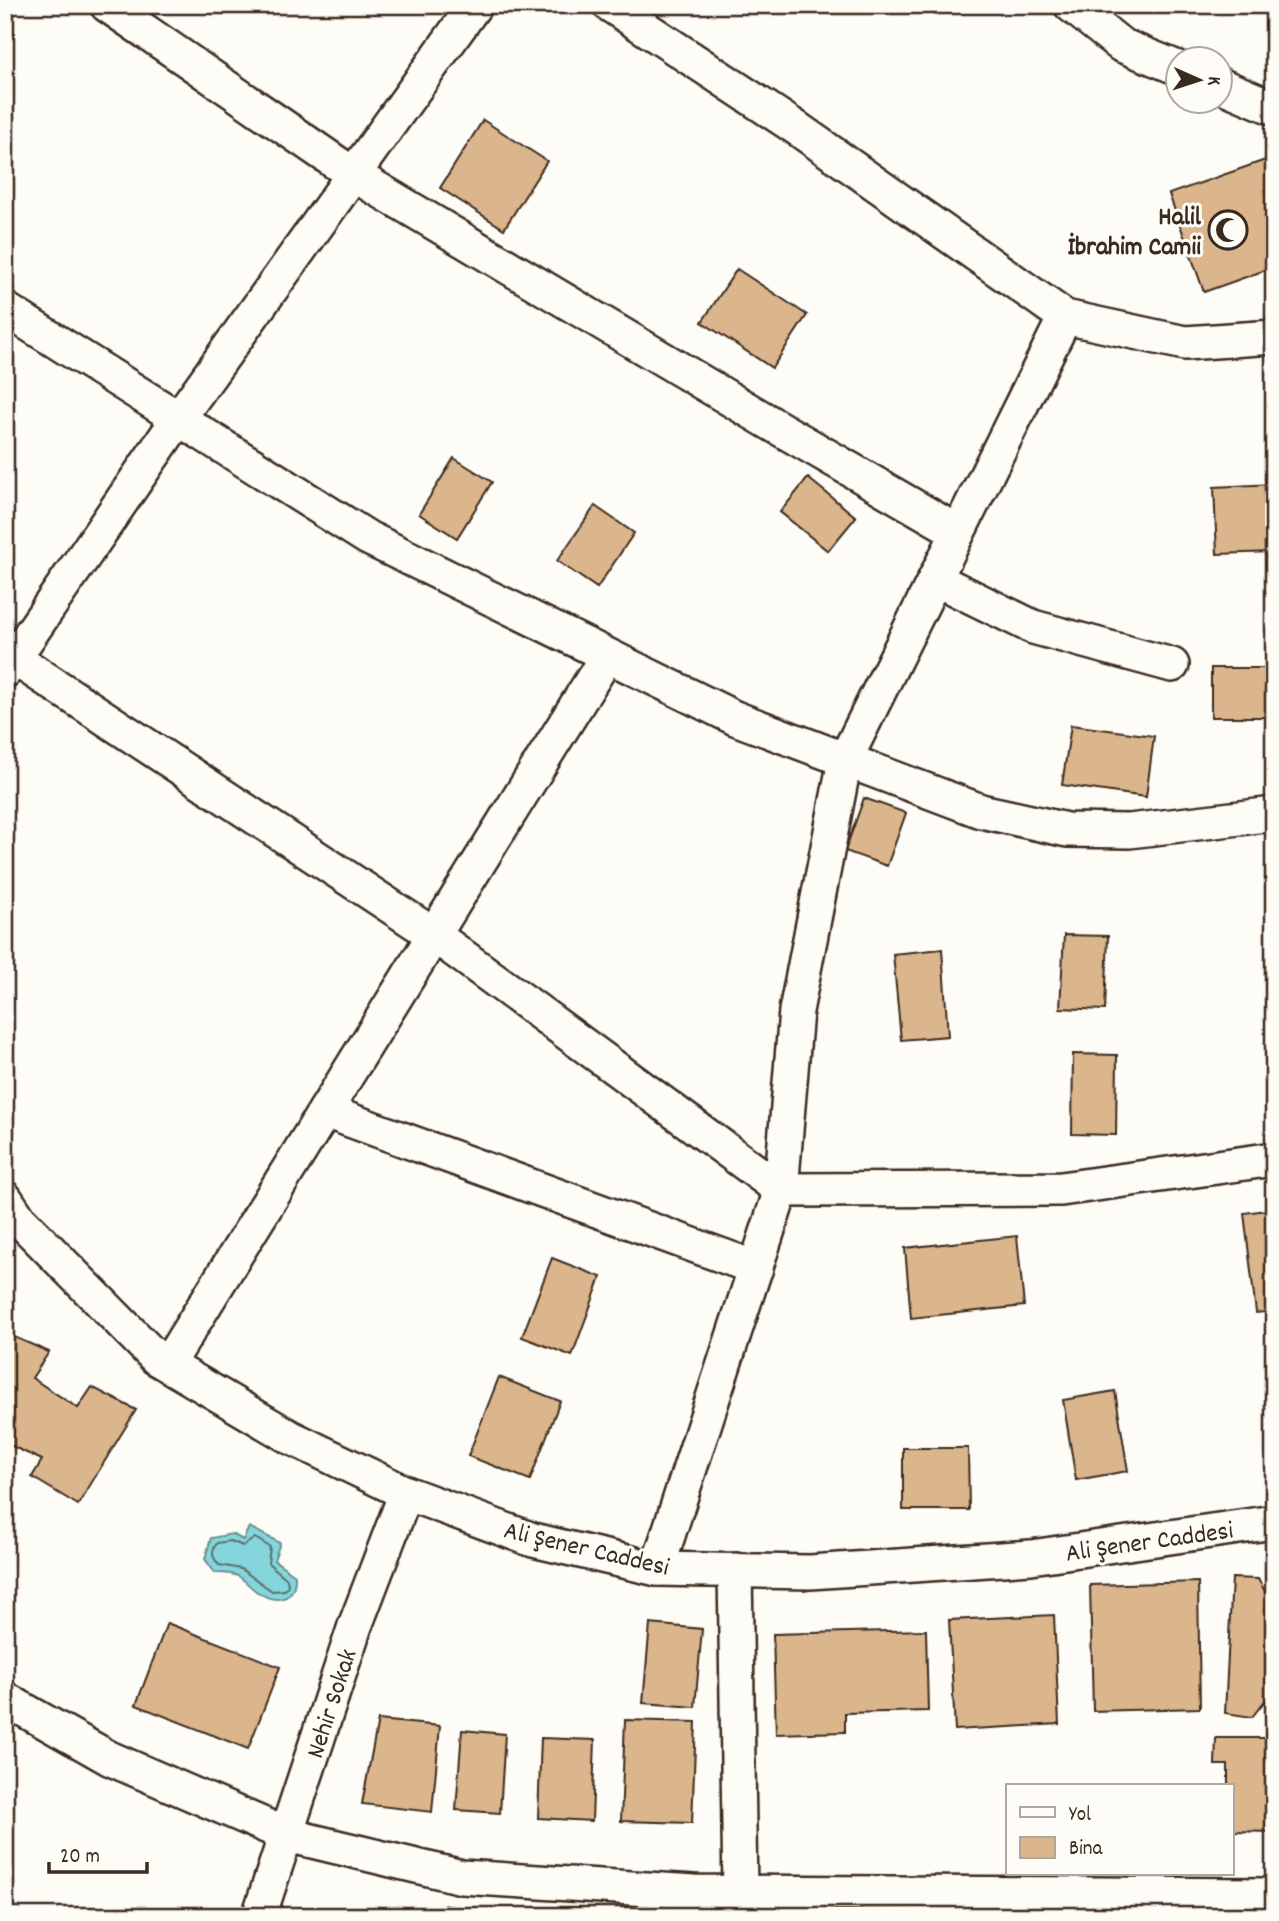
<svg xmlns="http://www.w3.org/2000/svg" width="1279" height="1921" font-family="Dekko,sans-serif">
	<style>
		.water { fill: #85d6dc; stroke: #679190; stroke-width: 2 }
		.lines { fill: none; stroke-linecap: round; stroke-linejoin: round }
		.shore { stroke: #596f6a; stroke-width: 2 }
		.building { fill: #dbb58c; stroke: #3b2a1e; stroke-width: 2 }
		.street-casing { stroke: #3b2a1e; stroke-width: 38 }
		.street { stroke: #fdfcf7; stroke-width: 33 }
		.labels { text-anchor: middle; stroke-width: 6; stroke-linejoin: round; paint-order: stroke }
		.poi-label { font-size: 26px; font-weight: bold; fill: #3b2a1e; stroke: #fdfcf7; text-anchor: end }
		.street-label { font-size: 26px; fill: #3b2a1e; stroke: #fdfcf7 }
	</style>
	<rect width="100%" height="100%" fill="#fdfcf7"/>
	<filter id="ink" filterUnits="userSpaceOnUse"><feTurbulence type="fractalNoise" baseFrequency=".0143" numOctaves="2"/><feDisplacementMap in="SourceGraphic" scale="14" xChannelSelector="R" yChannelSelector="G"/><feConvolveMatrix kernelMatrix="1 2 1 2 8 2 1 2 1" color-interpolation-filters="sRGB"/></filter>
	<g filter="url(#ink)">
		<!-- water -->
		<path class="water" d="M249 1527 280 1543 274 1560 295 1575C296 1601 276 1605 256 1591 250 1587 245 1580 238 1576 232 1573 223 1573 215 1573L205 1559 211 1538 232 1534 243 1540Z"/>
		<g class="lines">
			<!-- shore -->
			<path class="shore" d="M255 1538 270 1547 268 1563 287 1579 288 1585 285 1590 272 1591 241 1569 219 1565C213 1558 210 1552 217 1543L230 1541 243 1546Z"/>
		</g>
		<!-- building -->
		<g class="building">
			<polygon points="483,120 547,161 504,229 440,188"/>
			<polygon points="1274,157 1274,267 1204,292 1169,194"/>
			<polygon points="737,269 807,315 772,368 702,322"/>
			<polygon points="1274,373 1274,443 1272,443"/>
			<polygon points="454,458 492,482 457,538 419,514"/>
			<polygon points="808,478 856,517 828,551 780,512"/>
			<polygon points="1274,484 1274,552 1217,554 1214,487"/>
			<polygon points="595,506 634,533 597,588 557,561"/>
			<rect x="1211" y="668" width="63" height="49"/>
			<polygon points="1071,725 1154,736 1146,797 1062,785"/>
			<polygon points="864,798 906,813 887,866 845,851"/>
			<polygon points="1064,935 1108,936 1105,1010 1060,1008"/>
			<polygon points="942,949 948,1036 901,1040 893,954"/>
			<polygon points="1073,1054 1117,1055 1116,1135 1072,1134"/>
			<polygon points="1274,1209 1274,1311 1256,1313 1244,1213"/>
			<polygon points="1017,1236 1024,1306 911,1318 905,1248"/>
			<polygon points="552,1258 601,1277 572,1356 522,1337"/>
			<polygon points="5,1333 49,1352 32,1378 78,1408 92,1387 136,1410 78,1505 32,1477 42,1460 5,1443"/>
			<polygon points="499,1377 560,1401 530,1480 468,1456"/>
			<polygon points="1115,1391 1128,1471 1076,1480 1063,1400"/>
			<polygon points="903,1448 968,1448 969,1510 903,1510"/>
			<polygon points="1232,1578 1258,1579 1266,1593 1274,1593 1274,1702 1264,1702 1252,1717 1225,1713"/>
			<polygon points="1198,1582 1200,1708 1093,1711 1090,1585"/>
			<polygon points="1054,1615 1059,1724 955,1730 949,1620"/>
			<polygon points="167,1623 280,1667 248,1749 136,1705"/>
			<polygon points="650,1624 702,1629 695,1707 643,1703"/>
			<polygon points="926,1630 928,1711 845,1713 845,1732 776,1734 773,1634"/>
			<polygon points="378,1720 440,1726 432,1812 362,1804"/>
			<polygon points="625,1720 696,1722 692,1823 621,1821"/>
			<polygon points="462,1730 505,1734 500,1813 456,1810"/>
			<polygon points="541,1738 595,1740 592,1821 538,1818"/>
			<polygon points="1216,1738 1274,1738 1274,1832 1232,1831 1232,1786 1228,1786 1228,1765 1215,1765"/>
			<polygon points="444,1905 492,1916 441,1916"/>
		</g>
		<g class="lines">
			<!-- street casing -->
			<g class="street-casing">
				<g id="street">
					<polyline points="107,5 354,175 772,424 958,532"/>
					<polyline points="610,5 795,127 1065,317 1185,343 1274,337"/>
					<polyline points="1071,5 1121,45 1178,68"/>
					<polyline points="1220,85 1274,108"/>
					<polyline points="5,309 368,538 735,718 981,811 1067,830 1129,831 1274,814"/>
					<polyline points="935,579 1033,627 1172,665"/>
					<polyline points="14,658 434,935 781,1190 1061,1189 1274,1159"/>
					<polyline points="5,671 178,419 475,5"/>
					<polyline points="325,1111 756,1268"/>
					<polyline points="5,1198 19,1219 156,1358 290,1437 406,1493 533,1540 657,1569 810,1572 1031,1557 1274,1522"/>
					<polyline points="168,1364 607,656"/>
					<polyline points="657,1569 781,1190 796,1011 845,760 1065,317"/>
					<polyline points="735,1570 740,1892 735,1916"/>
					<polyline points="5,1699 109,1758 287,1835 462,1877 694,1892 1274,1895"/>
					<polyline points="259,1916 355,1626 406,1493"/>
				</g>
			</g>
			<!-- street -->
			<use href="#street" class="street"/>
		</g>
	</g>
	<!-- icons -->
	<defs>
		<g id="mosque-ring" transform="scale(2.0125)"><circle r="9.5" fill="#fdfcf7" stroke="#3b2a1e" stroke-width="1.5"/><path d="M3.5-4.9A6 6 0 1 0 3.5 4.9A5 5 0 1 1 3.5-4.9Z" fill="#3b2a1e"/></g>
	</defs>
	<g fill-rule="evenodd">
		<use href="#mosque-ring" x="1228" y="230"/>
	</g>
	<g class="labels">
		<!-- poi labels -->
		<g class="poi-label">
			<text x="1201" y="224">Halil<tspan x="1201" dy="30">İbrahim Camii</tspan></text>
		</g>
		<!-- street labels -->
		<g class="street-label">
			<text transform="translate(1149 1540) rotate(-8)" y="9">Ali Şener Caddesi</text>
			<text transform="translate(587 1547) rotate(13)" y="9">Ali Şener Caddesi</text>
			<text transform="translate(330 1703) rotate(-72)" y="9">Nehir Sokak</text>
		</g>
	</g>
	<!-- margin -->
	<rect width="1279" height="1921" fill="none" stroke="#fdfcf7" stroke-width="28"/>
	<rect x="14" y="14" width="1251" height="1893" fill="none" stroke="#3b2a1e" stroke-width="2.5" filter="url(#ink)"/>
	<!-- legend -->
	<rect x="1006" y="1784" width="228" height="91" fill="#fdfcf7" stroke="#afa8a0" stroke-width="2"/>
	<rect x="1020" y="1807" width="35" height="10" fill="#fdfcf7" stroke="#afa8a0" stroke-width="2"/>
	<text x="1069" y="1820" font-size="21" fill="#3b2a1e">Yol</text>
	<rect x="1020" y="1837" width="35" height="21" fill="#dbb58c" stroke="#afa8a0" stroke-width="2"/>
	<text x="1069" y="1854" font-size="21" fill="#3b2a1e">Bina</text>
	<!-- north arrow -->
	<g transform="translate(1199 80) rotate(93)"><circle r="33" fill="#fdfcf7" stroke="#afa8a0" stroke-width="2"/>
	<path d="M0-5L12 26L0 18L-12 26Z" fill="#3b2a1e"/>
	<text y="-10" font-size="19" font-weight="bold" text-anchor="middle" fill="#3b2a1e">K</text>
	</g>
	<!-- scale -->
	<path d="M49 1862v10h98v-10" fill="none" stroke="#3b2a1e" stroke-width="3.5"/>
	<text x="60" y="1862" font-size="21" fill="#3b2a1e" stroke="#fdfcf7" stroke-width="5" paint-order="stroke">20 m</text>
</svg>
